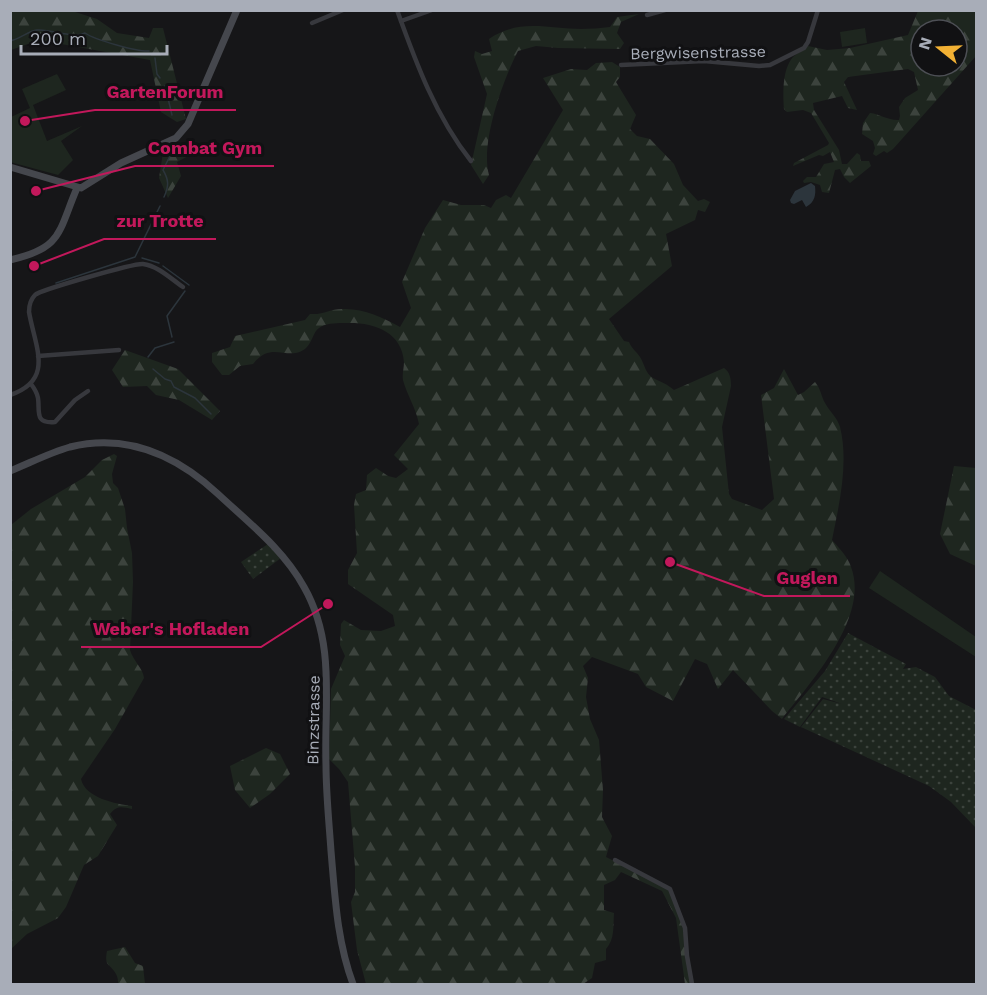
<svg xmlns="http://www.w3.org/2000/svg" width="987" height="995" font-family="'Work Sans',sans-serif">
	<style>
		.grass { fill: url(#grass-dots) }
		.forest { fill: url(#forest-firs); fill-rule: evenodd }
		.garden { fill: #1e261f }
		.water { fill: #2c353c }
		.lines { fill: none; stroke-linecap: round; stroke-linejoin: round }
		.stream { stroke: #2c353c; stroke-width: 1.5 }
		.minor { stroke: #37383d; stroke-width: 4.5 }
		.secondary { stroke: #45474d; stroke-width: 7 }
		.labels { text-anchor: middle; stroke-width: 6; stroke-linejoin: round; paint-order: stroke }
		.street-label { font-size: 16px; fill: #a8adb8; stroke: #111113 }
		.leader { fill: none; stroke: #c2185b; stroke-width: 2 }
		.callout-dot { fill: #c2185b; stroke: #111113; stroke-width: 2 }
		.callout-label { font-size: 18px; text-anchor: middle; font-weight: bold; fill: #c2185b; stroke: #111113; stroke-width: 6; stroke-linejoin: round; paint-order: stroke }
	</style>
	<defs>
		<pattern id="grass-dots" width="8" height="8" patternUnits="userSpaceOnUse" patternTransform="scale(1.5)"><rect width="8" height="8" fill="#1e261f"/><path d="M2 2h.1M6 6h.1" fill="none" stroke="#3c433d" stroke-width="1.8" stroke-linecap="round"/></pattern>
		<pattern id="forest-firs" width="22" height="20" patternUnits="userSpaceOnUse" patternTransform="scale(1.5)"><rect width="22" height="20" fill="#1e261f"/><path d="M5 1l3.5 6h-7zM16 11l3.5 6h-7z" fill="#3c433d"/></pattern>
	</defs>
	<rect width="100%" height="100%" fill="#161618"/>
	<!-- grass -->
	<g class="grass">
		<polygon points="268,544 281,558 253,579 241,562"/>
		<polygon points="848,633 906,664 903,669 916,667 935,677 949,696 976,710 976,828 951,802 929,786 801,727 823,699 842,704 822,697 800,727 784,719 825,671"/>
	</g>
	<!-- forest -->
	<g class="forest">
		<polygon points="11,11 72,11 97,19 117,33 149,38 153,28 163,28 186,119 177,122 161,112 150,60 39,40 11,50"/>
		<path d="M918 11H976V56L893 149 887 153 884 151 876 156 873 154 875 148 873 141 862 134 863 123 870 113C880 114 889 121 899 120L900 116 899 107 905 98 918 90 914 72 908 69 848 77 844 82 857 110 848 108 842 96 813 103 814 110 839 150 842 164H847L857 153 860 155 861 161H869L871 166 850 183 844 177 840 169 835 170 829 193 822 192 820 185 811 182 804 183 803 181 807 177H816L824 164 834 162 830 152 823 156 819 155 793 166 794 163 828 145 829 143 811 113 803 110 787 112 784 109C783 93 782 70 793 57 797 53 804 50 808 46L827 50 850 48 908 35ZM921 30H957V66H921Z"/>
		<path d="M639 14 621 22 617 33 624 43 620 49 558 48 536 46 518 51C503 80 480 143 489 175L483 184 471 165 487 94 474 57 475 51 482 54 492 51 489 39C520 18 548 29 581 29 591 29 601 28 610 27L617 17Z"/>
		<path d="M612 62 620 67V77L616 82 636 115 630 129 637 136 650 139 674 164 683 185 698 201 704 199 710 202 705 212 698 210 695 220 666 234 672 266 609 319 624 341 629 342C632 349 636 351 640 357 645 365 645 373 653 378 661 382 667 384 674 390L724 368C730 372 731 379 731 386L722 427 729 494 732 499 762 510 774 499 761 395 774 388 784 369 798 395 804 392 815 382C821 389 821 396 825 403 830 412 837 417 840 427 849 463 839 505 832 540 839 548 848 557 851 567 870 617 811 682 782 719L772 711 733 670 718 689 707 664 695 659 673 701 646 687 638 674 592 657 583 666 588 678 586 697 590 719 599 740 603 790 602 817 612 836 606 857 670 889 681 916 692 984H685L676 918 662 891 621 872 615 880 604 885V910L614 913C613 926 615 939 606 949V960L595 963 592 978 583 984H366L357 950 351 902 355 892V867L348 782 339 769 329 759 331 689 345 656 340 645 341 624 344 620 361 630 381 631 395 626 393 615 348 584V570L357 553 354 505 356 494 366 490 367 475 376 468 388 476 396 478 408 469 394 455 419 424C416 408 407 395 403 380 402 374 404 368 404 362 402 333 376 323 350 323 341 323 327 322 319 328 313 332 312 343 306 348 289 363 272 339 253 364L240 366 229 375H222L212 362V353L230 347 235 336 305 320 310 314C324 315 330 309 342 309 363 308 382 317 400 327L411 308 402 282 425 228 443 200 461 205H484L491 208 496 200 506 195 511 198 563 110 543 78 571 69 587 70 596 63Z"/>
		<polygon points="185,143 190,155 177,162 181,176 168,198 159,178 163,153"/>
		<polygon points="125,350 178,369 220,411 212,420 179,400 156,395 147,386 123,387 112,370"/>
		<path d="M114 454 117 456 112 474 113 483 118 488 125 509 127 528 132 553 133 582 130 650C133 661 143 668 144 678L115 729 81 779C85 798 116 804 132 806V809C122 807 117 805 110 814L117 825 98 856 84 865 66 907 58 918 27 934 11 949V525L31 509 85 477 102 460Z"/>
		<polygon points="954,466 976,468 976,566 950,554 940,534"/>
		<polygon points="266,748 280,754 290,774 270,794 250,808 235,790 230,766"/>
		<path d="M125 947 135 963 143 966 145 984H118C118 981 118 977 116 974 110 963 104 967 107 951Z"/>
	</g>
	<!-- garden -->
	<g class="garden">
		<polygon points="865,28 867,43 842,47 840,32"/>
		<polygon points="57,74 66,90 33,105 47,141 82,126 61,141 73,160 58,175 10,162 11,117 30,108 22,89"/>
		<polygon points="880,571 976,637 976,657 869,588"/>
	</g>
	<!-- water -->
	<path class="water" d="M811 183 815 186C816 195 815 202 806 207L802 200 794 204 791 203 790 200 795 191Z"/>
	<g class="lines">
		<!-- stream -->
		<g class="stream">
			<path d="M10 41C20 39 28 31 37 30 53 29 72 39 85 33 95 40 138 52 149 51"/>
			<polyline points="155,58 157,74 160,78"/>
			<polyline points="165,86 172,115"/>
			<path d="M164 197C169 186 169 180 163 170L174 148"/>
			<polyline points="142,258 159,263"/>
			<polyline points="163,266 189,285"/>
			<polyline points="56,283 135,257 160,206"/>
			<polyline points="172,337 167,316 185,291"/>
			<polyline points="148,357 155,348 174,342"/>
			<polyline points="153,369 165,379 171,381 174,387 195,398 211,414"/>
		</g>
		<!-- minor -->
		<g class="minor">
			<path d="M397 10C416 63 436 117 471 161"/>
			<polyline points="647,15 665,10"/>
			<polyline points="401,21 432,10"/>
			<polyline points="312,23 343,10"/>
			<polyline points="621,65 704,61 759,66 770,65 804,48 808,42 818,10"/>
			<polyline points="38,356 119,350"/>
			<path d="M31 384C34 388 37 392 38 398 40 411 34 424 55 422L75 400 88 391"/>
			<path d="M10 395C55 380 35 347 29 312 29 306 30 300 35 295 40 290 134 263 143 264 158 266 170 278 183 287"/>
			<polyline points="615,860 670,889 685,928 687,956 692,984"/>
		</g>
		<!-- secondary -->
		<g class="secondary">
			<polyline points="10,167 81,188 121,163 176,138 188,124 237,10"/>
			<path d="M10 260C63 248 58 232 77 188"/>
			<path d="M10 471C30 463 49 453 70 447 127 433 177 456 218 494 249 523 283 549 304 587 336 643 324 704 326 765 326 793 329 822 331 851 335 897 337 941 353 984"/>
		</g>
	</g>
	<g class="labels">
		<!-- street labels -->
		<g class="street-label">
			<text transform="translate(698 52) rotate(-1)" y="6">Bergwisenstrasse</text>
			<text transform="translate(313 720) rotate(-89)" y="6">Binzstrasse</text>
		</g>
	</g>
	<!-- callouts -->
	<path class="leader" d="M25 121L95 110H236M36 191L135 166H274M34 266L104 239H216M670 562L764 596H850M328 604L261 647H81"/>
	<g class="callout-dot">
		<circle cx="25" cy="121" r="6"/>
		<circle cx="36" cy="191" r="6"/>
		<circle cx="34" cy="266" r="6"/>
		<circle cx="670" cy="562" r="6"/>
		<circle cx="328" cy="604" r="6"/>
	</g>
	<g class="callout-label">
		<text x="165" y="98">GartenForum</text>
		<text x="205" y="154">Combat Gym</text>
		<text x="160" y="227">zur Trotte</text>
		<text x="807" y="584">Guglen</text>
		<text x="171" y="635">Weber's Hofladen</text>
	</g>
	<!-- border -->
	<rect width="987" height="995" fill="none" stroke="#a8adb8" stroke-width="24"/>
	<!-- north arrow -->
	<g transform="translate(939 48) rotate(288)"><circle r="28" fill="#111113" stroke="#4d4f55" stroke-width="1.5"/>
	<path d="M0-4.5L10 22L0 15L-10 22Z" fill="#f2b134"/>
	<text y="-9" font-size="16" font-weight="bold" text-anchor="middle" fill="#a8adb8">N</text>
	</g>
	<!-- scale -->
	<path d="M21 45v9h146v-9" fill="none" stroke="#a8adb8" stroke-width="3"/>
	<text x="30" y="45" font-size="18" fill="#a8adb8" stroke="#111113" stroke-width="4.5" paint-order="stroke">200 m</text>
</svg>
